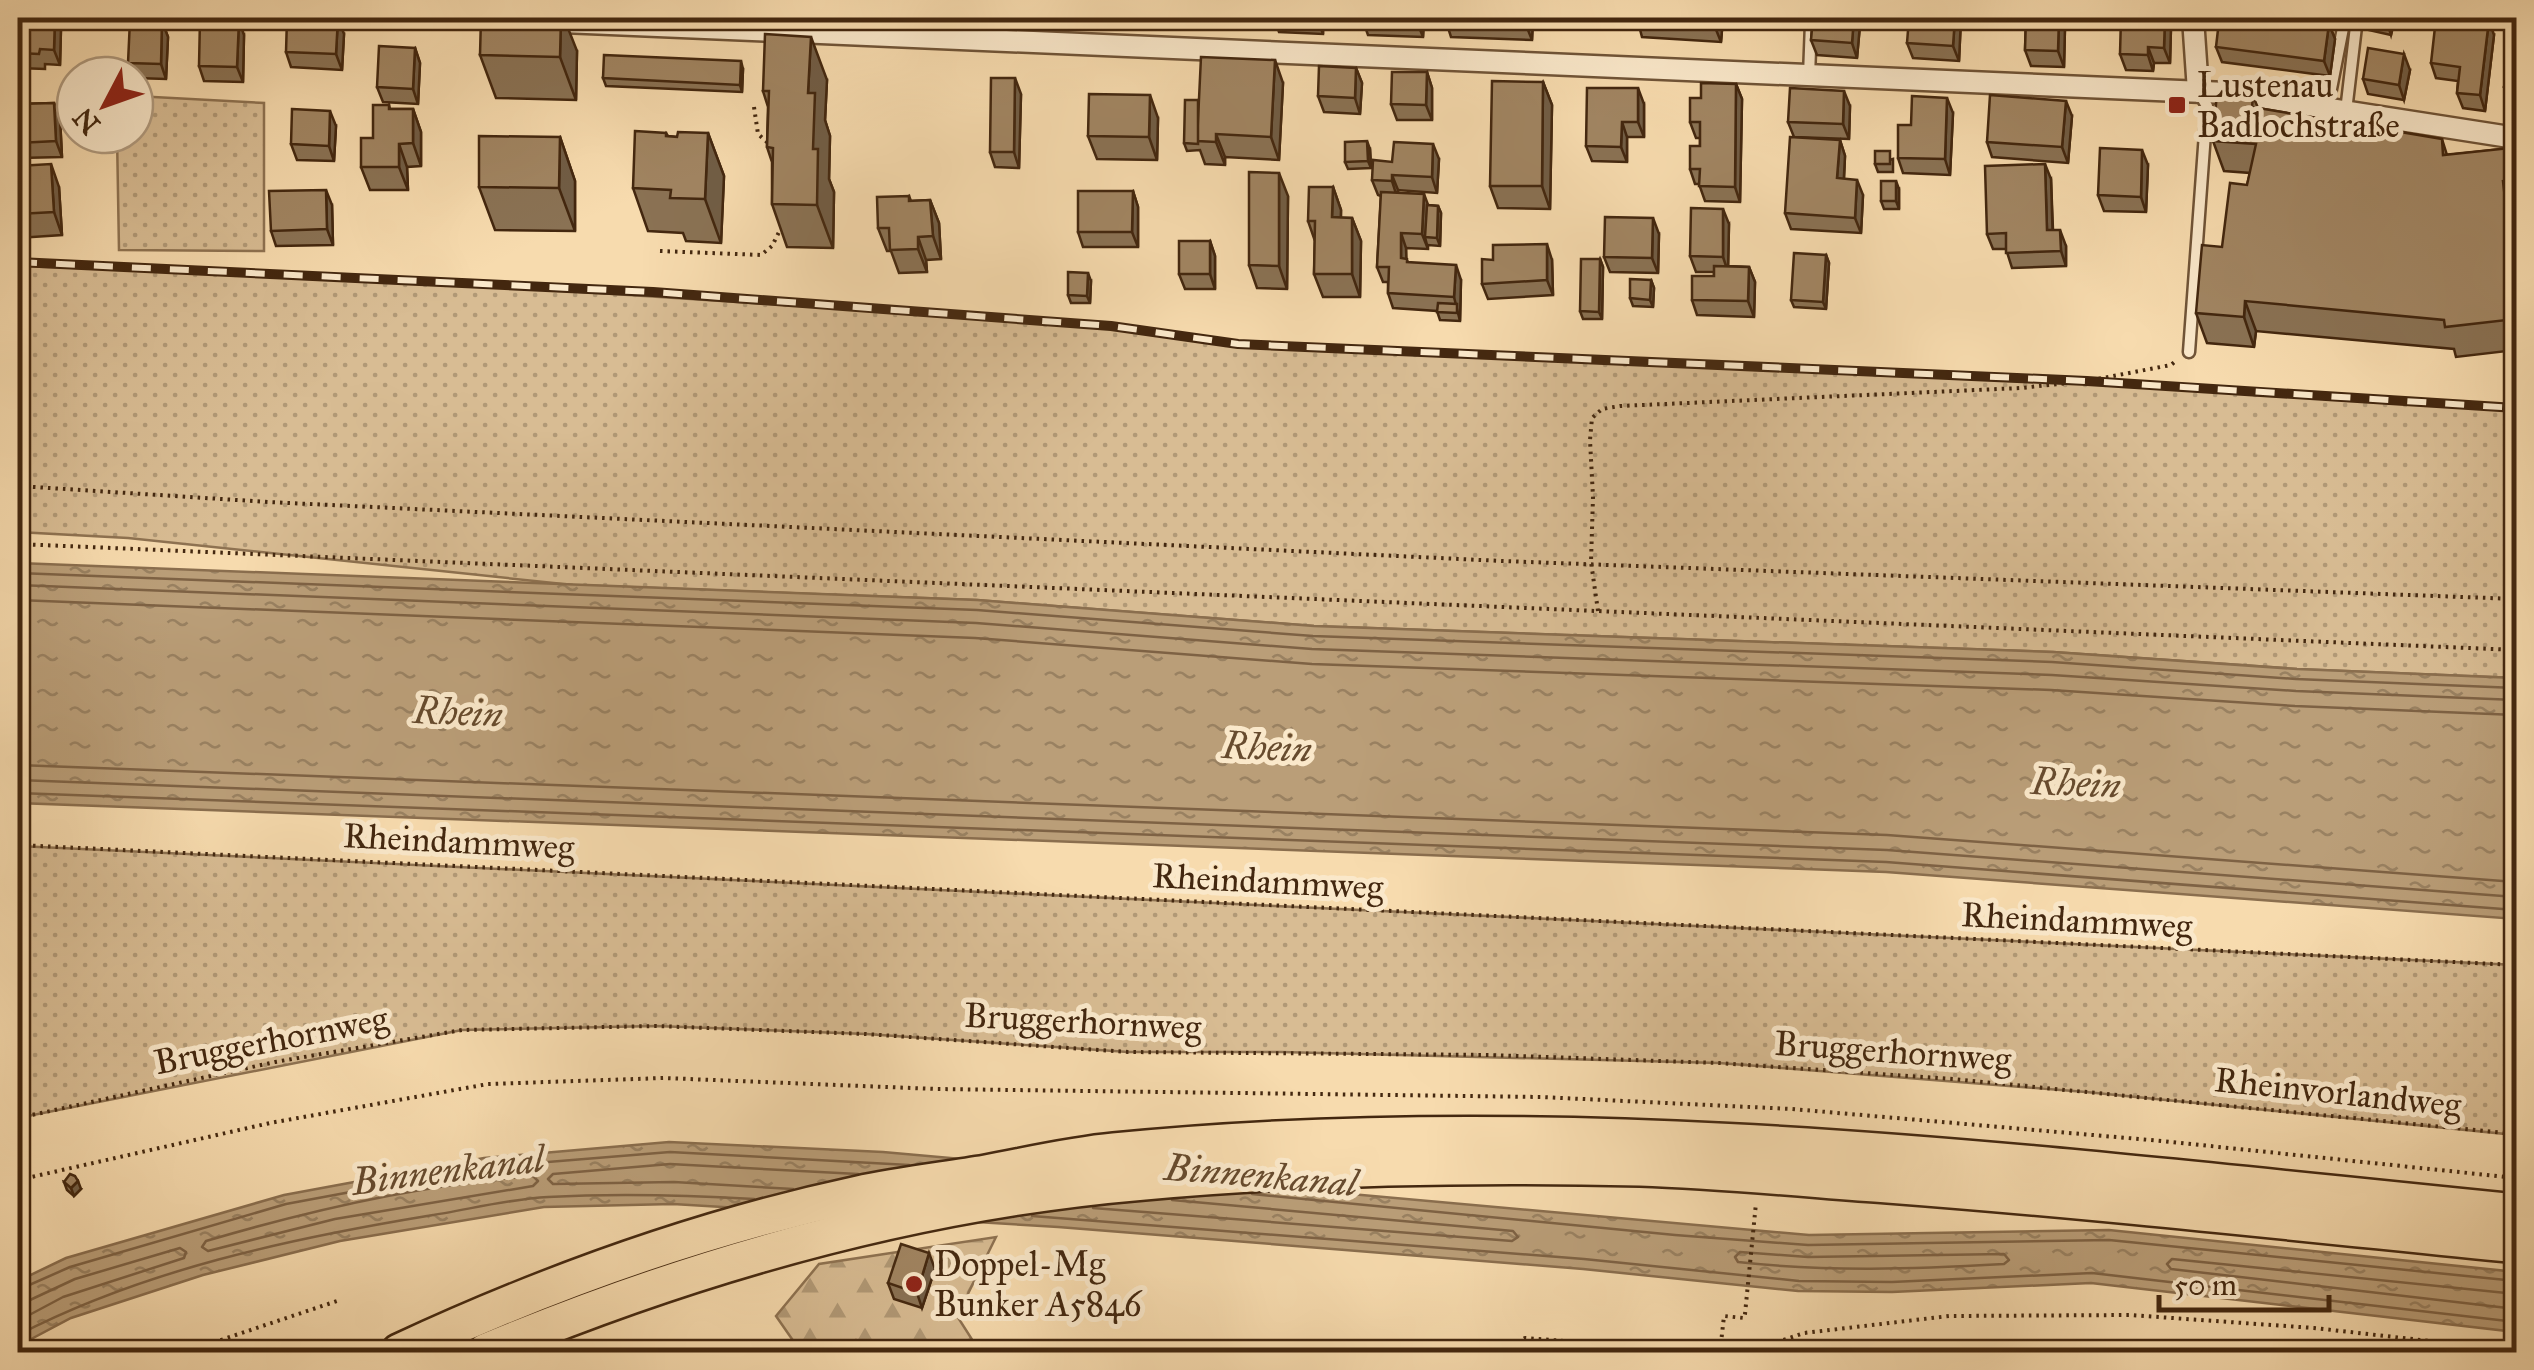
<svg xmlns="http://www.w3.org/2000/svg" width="2534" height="1370" font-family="'IM FELL Great Primer',serif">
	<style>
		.grass { fill: url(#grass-dots); stroke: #8e7251; stroke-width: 2.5 }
		.forest { fill: url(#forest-firs); stroke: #8e7251; stroke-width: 2.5 }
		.water { fill: url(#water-ripples); stroke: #8a6e4e; stroke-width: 2.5 }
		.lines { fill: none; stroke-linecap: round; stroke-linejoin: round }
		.shore { stroke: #7e6244; stroke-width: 2.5 }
		.lane-casing { stroke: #705437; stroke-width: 15 }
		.street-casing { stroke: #705437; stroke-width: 25 }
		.highway-casing { stroke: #43270f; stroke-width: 40 }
		.path { stroke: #43270f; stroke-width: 4; stroke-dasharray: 2.5 5; stroke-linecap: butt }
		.lane { stroke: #fae8ca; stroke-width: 10 }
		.street { stroke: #fae8ca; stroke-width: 20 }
		.highway { stroke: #f7dbae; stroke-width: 35 }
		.rail-casing { stroke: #43270f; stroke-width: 10 }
		.rail { stroke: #fae8ca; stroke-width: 6; stroke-dasharray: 19; stroke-linecap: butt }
		.wall { fill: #8a7254; stroke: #43270f; stroke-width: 2.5 }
		.shaded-wall { fill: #715d45; stroke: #43270f; stroke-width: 2.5 }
		.building { fill: #a18562; stroke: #43270f; stroke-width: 2.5 }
		.poi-dot { fill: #8f2418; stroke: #fae8ca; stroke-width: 4 }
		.labels { text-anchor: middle; stroke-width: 10; stroke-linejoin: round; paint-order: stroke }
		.poi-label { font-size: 35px; fill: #43270f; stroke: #fae8ca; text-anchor: start }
		.street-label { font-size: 35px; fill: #43270f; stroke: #fae8ca }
		.water-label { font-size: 38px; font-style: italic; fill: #674b2e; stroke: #fae8ca }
	</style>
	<defs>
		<pattern id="grass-dots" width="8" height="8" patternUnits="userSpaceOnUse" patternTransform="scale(2.5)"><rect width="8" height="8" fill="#d8bc93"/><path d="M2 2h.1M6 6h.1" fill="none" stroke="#b19976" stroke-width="1.8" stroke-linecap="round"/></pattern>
		<pattern id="forest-firs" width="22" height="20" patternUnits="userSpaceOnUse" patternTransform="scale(2.5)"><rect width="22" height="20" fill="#d8bc93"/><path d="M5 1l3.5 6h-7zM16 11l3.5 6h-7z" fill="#b19976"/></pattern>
		<pattern id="water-ripples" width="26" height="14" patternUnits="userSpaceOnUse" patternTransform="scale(2.5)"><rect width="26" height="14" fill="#ba9e78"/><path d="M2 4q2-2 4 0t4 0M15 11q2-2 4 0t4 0" fill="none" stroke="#998161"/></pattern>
	</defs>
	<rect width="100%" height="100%" fill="#f7dbae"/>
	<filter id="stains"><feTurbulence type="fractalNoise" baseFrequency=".002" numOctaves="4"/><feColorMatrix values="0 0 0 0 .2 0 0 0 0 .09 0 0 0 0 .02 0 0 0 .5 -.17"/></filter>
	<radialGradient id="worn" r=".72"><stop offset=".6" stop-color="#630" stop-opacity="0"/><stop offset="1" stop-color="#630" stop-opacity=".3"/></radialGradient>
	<!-- grass -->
	<g class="grass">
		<polygon points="135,96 264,103 264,251 119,250 117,135 135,135"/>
		<polygon points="18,266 347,277 1111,326 1238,344 1884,372 2516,408 2516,678 2297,669 2053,652 1314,626 977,600 573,585 128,538 18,532"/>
		<polygon points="18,846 2516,965 2516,1135 2086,1092 1719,1063 1281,1052 1128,1052 866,1034 656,1026 462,1030 18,1118"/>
	</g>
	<!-- forest -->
	<polygon class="forest" points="996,1237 957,1316 980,1352 882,1352 856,1340 838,1352 801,1352 776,1316 819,1264"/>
	<!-- water -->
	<g class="water">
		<polygon points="18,563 977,600 1314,626 2053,652 2297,669 2516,678 2516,919 1886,872 18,803"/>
		<polygon points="669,1142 883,1152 1809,1235 2109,1230 2516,1272 2516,1332 2091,1283 1892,1292 1798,1291 1583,1269 1058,1227 673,1204 544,1207 340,1241 203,1275 71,1318 18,1346 18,1281 66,1258 284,1195 484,1158"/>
	</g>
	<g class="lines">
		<!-- shore -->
		<g class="shore">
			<polyline points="18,573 977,610 1313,636 2052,662 2296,679 2516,688"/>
			<polyline points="18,585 976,623 1312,649 2052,675 2296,691 2516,700"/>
			<polyline points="18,600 975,638 1312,664 2051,690 2295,706 2516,715"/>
			<polyline points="18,765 1887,835 2516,882"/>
			<polyline points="18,780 1887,850 2516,897"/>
			<polyline points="18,793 1886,862 2516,910"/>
			<path d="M533 1176 538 1181 533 1186 335 1219 208 1251 202 1247 206 1241C311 1210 423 1184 533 1176Z"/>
			<polyline points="793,1189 674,1182 553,1184 548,1179 553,1174 670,1164 858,1174"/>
			<polyline points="1252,1194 1675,1235 1808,1245 2109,1240 2516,1281"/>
			<polyline points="1093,1208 1512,1241 1518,1237 1513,1231 1172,1200"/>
			<polyline points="1032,1216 1584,1259 1799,1281 1892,1282 2092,1273 2516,1322"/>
			<path d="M1740 1252 1808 1257 2004 1254 2009 1260 2004 1264C1915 1269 1827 1272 1738 1262L1735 1257Z"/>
			<polyline points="18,1290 70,1267 286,1204 485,1167 670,1152 909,1165"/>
			<polyline points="2516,1294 2172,1259 2167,1264 2171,1269 2516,1309"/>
			<polyline points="18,1302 30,1300 75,1279 180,1248 186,1252 184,1258 63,1297 18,1321"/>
			<path d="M18 1335C144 1270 288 1239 427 1216 467 1210 508 1199 548 1197 617 1193 686 1195 754 1199"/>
		</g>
		<!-- lane casing -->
		<g class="lane-casing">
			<g id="lane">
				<polyline points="1809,76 1811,23"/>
				<polyline points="2327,109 2345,18"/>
				<polyline points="2346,111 2357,18"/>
				<polyline points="2189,352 2207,106 2198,91"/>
			</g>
		</g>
		<!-- street casing -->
		<g class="street-casing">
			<g id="street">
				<polyline points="2193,18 2198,91"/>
				<polyline points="539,21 2227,93 2516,138"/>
			</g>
		</g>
		<!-- highway casing -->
		<g class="highway-casing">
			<g id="highway">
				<path d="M399 1352C545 1284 700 1228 858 1194 900 1185 944 1180 986 1173 1029 1165 1071 1155 1114 1151 1582 1104 2051 1166 2516 1212"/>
				<path d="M485 1352C693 1265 918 1201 1144 1182 1308 1167 1475 1164 1640 1168 1723 1171 1806 1179 1888 1185 2098 1201 2307 1224 2516 1245"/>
			</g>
		</g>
		<!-- path -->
		<g class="path">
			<polyline points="754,107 758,134 768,143"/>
			<polyline points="660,251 761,255 772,246 781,228"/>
			<polyline points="18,486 268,502 1502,561 2516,599"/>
			<polyline points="18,544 2516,650"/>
			<polyline points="1598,611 1591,562 1593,497 1590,440 1592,418 1602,409 1620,406 2021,388 2087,381 2171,365 2177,360"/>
			<polyline points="18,845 2516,965"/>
			<polyline points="18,1118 275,1062 462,1030 656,1026 866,1034 1128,1052 1489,1055 1719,1063 1953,1079 2516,1134"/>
			<polyline points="18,1180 270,1123 488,1084 664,1078 936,1089 1541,1097 1792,1109 2162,1141 2516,1178"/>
			<polyline points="185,1352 337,1301"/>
			<polyline points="1497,1352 1525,1338 1711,1352"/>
			<polyline points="1720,1352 1724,1316 1744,1318 1745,1314 1756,1203"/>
			<polyline points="1748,1352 1804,1333 1949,1316 2130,1315 2314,1328 2439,1342"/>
		</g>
		<!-- lane -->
		<use href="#lane" class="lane"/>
		<!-- street -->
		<use href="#street" class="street"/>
		<!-- highway -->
		<use href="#highway" class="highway"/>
		<!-- rail casing -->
		<g class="rail-casing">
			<g id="rail">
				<polyline points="18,262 653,292 1111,326 1238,344 2087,381 2516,408"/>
				<polyline points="2000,1352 2129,1349 2222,1352"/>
			</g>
		</g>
		<!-- rail -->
		<use href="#rail" class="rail"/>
	</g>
	<!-- wall -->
	<g class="wall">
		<polygon points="18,18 57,18 61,28 60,65 45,64 45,69 18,68"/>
		<polygon points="958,18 1011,18 1010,21 958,19"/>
		<polygon points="1052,18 1075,18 1075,22 1053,21"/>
		<polygon points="1132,18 1182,18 1182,28 1136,29"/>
		<polygon points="1274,18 1323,18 1323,34 1279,32"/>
		<polygon points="1362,18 1424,18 1423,37 1368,35"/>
		<polygon points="1445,18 1533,18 1532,40 1451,37"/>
		<polygon points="1637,18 1723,18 1721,42 1642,37"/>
		<polygon points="1813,18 1865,18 1865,20 1858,20 1860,25 1857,58 1817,55 1811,40"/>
		<polygon points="1961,18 1959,61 1913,58 1907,43"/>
		<polygon points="2007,18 2061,18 2065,27 2064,67 2031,66 2025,50 2026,19"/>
		<polygon points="2294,18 2339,18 2338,26 2329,24 2335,39 2330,76 2222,62 2216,47 2275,29 2319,22"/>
		<polygon points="2360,18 2395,18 2391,35 2364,29"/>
		<polygon points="162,21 168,37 166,79 135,78 128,63"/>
		<polygon points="2171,27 2170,63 2154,63 2153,71 2126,70 2120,54"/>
		<polygon points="344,34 342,70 291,67 286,52"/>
		<polygon points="244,35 243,82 204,81 199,66"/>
		<polygon points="2494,35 2485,111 2463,108 2457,93 2458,81 2436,78 2431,63"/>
		<polygon points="2516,36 2516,104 2510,102 2504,87"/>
		<polygon points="415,48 420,63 418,104 383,102 377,87"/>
		<polygon points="577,51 576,100 496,98 480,55"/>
		<polygon points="1356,68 1362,83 1360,114 1324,112 1318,96"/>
		<polygon points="743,69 742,92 606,86 603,78"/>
		<polygon points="2410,70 2404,100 2368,94 2363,79"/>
		<polygon points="1427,72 1432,88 1432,120 1397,120 1391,104"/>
		<polygon points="827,80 825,120 830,136 829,179 834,192 833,248 787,247 772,204 772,162 767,147 768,107 763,91"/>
		<polygon points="1543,82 1552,105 1550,209 1498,208 1490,186"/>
		<polygon points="1283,83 1279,160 1225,157 1225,165 1205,164 1200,150 1187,151 1184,143 1198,100"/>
		<polygon points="1736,84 1742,99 1740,202 1705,201 1699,184 1695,184 1690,169 1700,146 1700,138 1696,138 1690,122 1701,98"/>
		<polygon points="1021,94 1019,168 995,167 990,152"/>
		<polygon points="2253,96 2258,108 2442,139 2447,155 2510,148 2516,167 2516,211 2514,211 2516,233 2516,350 2456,357 2454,349 2256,331 2254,347 2207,343 2196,313 2247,185 2250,173 2224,171 2213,141"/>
		<polygon points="54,103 60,118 62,157 19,158 18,153 18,104"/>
		<polygon points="1644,104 1644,137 1627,137 1627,162 1592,161 1586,146"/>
		<polygon points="389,105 390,109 413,109 421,132 421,166 407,167 408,190 370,190 361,167"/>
		<polygon points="1850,106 1849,139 1794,137 1788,122"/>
		<polygon points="1953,113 1950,175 1903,173 1898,158 1911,125"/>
		<polygon points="2072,116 2068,163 1992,157 1987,142"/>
		<polygon points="1158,118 1157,160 1097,159 1088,136"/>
		<polygon points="336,126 334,161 297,160 291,144"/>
		<polygon points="666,133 668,136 677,137 708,133 724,176 721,243 686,241 683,233 648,231 633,188"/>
		<polygon points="560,137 575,181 575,231 495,230 479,187"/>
		<polygon points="1840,140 1845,156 1844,179 1863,195 1861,233 1791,229 1785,213"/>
		<polygon points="1370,149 1371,168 1348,169 1345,162"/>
		<polygon points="1439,159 1437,193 1398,190 1398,193 1428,205 1438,206 1441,213 1440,246 1428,245 1428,249 1406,248 1406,259 1408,262 1461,280 1460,321 1440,320 1437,311 1393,308 1388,293 1388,282 1383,282 1377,267 1381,196 1378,195 1372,180 1392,162"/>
		<polygon points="1893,159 1893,172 1878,172 1875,164"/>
		<polygon points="2148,165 2146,212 2104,211 2098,195"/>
		<polygon points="18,166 59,187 62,235 18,238"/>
		<polygon points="2051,179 2053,230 2066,246 2066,266 2012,268 2006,249 1993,249 1987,234"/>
		<polygon points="1333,187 1341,210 1341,218 1352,218 1361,241 1360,297 1323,297 1314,274 1315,241 1308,221"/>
		<polygon points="1899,189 1899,209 1884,209 1881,201"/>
		<polygon points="1133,191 1138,207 1138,247 1083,247 1078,232"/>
		<polygon points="909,196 911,201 930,200 939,223 941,259 926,260 927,272 899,273 891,251 887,251 878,228"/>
		<polygon points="1288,196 1287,289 1257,288 1249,265"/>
		<polygon points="332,205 333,245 276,246 271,231"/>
		<polygon points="1729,224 1728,266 1749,267 1755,282 1754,317 1697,315 1692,300 1714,276 1714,272 1696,272 1690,256"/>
		<polygon points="1659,234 1658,273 1610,272 1604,257"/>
		<polygon points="1210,241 1215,256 1215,289 1185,289 1179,274"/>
		<polygon points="1826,255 1829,263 1826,309 1794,307 1791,300"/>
		<polygon points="1600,259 1603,267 1602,319 1583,319 1580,311"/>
		<polygon points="1552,260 1553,295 1488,299 1482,284"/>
		<polygon points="1651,280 1654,288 1653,307 1633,306 1630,298"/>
		<polygon points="1091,281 1090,303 1071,303 1068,295"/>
		<polygon points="64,1182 81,1189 74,1196 67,1190"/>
		<polygon points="935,1269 922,1308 894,1299 888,1283"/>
	</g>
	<!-- shaded-wall -->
	<g class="shaded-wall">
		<polygon points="55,18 57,18 61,28 60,65 54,50"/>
		<polygon points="338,18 344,34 342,70 336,54"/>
		<polygon points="561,18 564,18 577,51 576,100 560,57"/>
		<polygon points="1317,18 1323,18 1323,34"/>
		<polygon points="1418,18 1424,18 1423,37 1417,22"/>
		<polygon points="1526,18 1533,18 1532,40 1526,25"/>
		<polygon points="1716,18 1723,18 1721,42 1715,27"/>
		<polygon points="1854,18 1857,18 1860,25 1857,58 1852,43"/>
		<polygon points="1955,18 1961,18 1959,61 1953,46"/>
		<polygon points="2059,18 2061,18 2065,27 2064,67 2058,51"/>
		<polygon points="2165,18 2168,18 2171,27 2170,63 2164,48"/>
		<polygon points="2386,18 2395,18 2391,35 2386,19"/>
		<polygon points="239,20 244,35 243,82 237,67"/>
		<polygon points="2489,20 2494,35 2485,111 2480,95"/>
		<polygon points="162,21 168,37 166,79 161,64"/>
		<polygon points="2329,24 2335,39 2330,76 2324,61"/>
		<polygon points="811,37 827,80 825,120 830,136 829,179 834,192 833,248 817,205 808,93"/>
		<polygon points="2148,47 2154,63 2153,71 2148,55"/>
		<polygon points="415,48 420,63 418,104 413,89"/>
		<polygon points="2404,54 2410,70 2404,100 2399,85"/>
		<polygon points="1275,60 1283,83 1279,160 1271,137"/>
		<polygon points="741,61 743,69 742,92 740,85"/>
		<polygon points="1356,68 1362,83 1360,114 1355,98"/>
		<polygon points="1427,72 1432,88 1432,120 1426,105"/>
		<polygon points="1015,78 1021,94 1019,168 1014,152"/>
		<polygon points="1543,82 1552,105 1550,209 1542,186"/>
		<polygon points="1736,84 1742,99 1740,202 1735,187"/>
		<polygon points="1638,88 1644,104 1644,137 1638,122"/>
		<polygon points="1844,91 1850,106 1849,139 1843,124"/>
		<polygon points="1150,95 1158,118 1157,160 1149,137"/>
		<polygon points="1947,98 1953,113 1950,175 1945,159"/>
		<polygon points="2066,101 2072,116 2068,163 2062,147"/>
		<polygon points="54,103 60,118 62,157 56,141"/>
		<polygon points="413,109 421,132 421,166 413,143"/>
		<polygon points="330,111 336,126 334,161 329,146"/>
		<polygon points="1622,122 1627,137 1627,162 1621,147"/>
		<polygon points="708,133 724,176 721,243 705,199"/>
		<polygon points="1216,134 1225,157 1225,165 1216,142"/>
		<polygon points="560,137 575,181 575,231 559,188"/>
		<polygon points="1840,140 1845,156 1843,194 1837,178"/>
		<polygon points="1367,141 1370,149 1371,168 1368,161"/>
		<polygon points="399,144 407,167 408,190 399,167"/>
		<polygon points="1433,144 1439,159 1437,193 1432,177"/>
		<polygon points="2510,148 2516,167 2516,189 2513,180"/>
		<polygon points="2142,150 2148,165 2146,212 2141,197"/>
		<polygon points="51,164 59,187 62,235 54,212"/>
		<polygon points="2045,164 2051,179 2053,246 2047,230"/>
		<polygon points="1279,173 1288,196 1287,289 1279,266"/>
		<polygon points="1392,175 1398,190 1397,197 1392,181"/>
		<polygon points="1857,180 1863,195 1861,233 1855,218"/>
		<polygon points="1896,181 1899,189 1899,209 1896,201"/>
		<polygon points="2503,181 2514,211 2516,233 2516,277 2513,268"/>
		<polygon points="1333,187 1341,210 1340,240 1332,217"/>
		<polygon points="326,190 332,205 333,245 327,229"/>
		<polygon points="1133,191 1138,207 1138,247 1132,232"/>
		<polygon points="1424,194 1430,210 1425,237 1428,249 1422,234"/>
		<polygon points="930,200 939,223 941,259 933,236"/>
		<polygon points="1438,206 1441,213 1440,246 1437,238"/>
		<polygon points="1723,209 1729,224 1728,272 1723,257"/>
		<polygon points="1352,218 1361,241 1360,297 1352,274"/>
		<polygon points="1653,218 1659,234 1658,273 1652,258"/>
		<polygon points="2060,230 2066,246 2066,266 2061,251"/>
		<polygon points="1401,233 1406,248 1407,274 1401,258"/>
		<polygon points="918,237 926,260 927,272 918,249"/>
		<polygon points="1210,241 1215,256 1215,289 1210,274"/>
		<polygon points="1547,244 1552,260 1553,295 1547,280"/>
		<polygon points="1826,255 1829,263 1826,309 1823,302"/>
		<polygon points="1600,259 1603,267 1602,319 1599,312"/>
		<polygon points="1456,265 1461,280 1460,321 1454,297"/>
		<polygon points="1749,267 1755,282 1754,317 1748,301"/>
		<polygon points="1088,273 1091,281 1090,303 1087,296"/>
		<polygon points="1651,280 1654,288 1653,307 1650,300"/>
		<polygon points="2245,301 2256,331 2254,347 2244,317"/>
		<polygon points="78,1181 81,1189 74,1196 71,1188"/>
		<polygon points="929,1253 935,1269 922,1308 917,1293"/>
	</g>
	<!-- building -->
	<g class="building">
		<polygon points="18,18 55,18 54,50 40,49 39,54 18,53"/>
		<polygon points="287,18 338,18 336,54 286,52"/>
		<polygon points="481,18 561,18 560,57 480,55"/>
		<polygon points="1362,18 1418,18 1417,22 1362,20"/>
		<polygon points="1445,18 1526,18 1526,25 1445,21"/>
		<polygon points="1637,18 1716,18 1715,27 1637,21"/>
		<polygon points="1813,18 1854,18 1852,43 1811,40"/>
		<polygon points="1909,18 1955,18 1953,46 1907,43"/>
		<polygon points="2026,18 2059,18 2058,51 2025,50"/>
		<polygon points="2121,18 2165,18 2164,48 2148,47 2148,55 2120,54"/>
		<polygon points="2276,18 2329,24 2324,61 2216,47 2219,21 2275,29"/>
		<polygon points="2436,18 2471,18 2489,20 2480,95 2457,93 2460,67 2431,63"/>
		<polygon points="200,19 239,20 237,67 199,66"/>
		<polygon points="130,20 162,21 161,64 128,63"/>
		<polygon points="765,34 811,37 808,93 815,93 813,149 818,149 817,205 772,204 773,148 767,147 769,91 763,91"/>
		<polygon points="2513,35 2516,36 2516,89 2504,87"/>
		<polygon points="379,46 415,48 413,89 377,87"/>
		<polygon points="2368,48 2404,54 2399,85 2363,79"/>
		<polygon points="604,55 741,61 740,85 603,78"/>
		<polygon points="1201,57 1275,60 1271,137 1216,134 1216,142 1197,141"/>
		<polygon points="1319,66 1356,68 1355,98 1318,96"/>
		<polygon points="1392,72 1427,72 1426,105 1391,104"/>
		<polygon points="991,78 1015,78 1014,152 990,152"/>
		<polygon points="1492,81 1543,82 1542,186 1490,186"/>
		<polygon points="1701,83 1736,84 1735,187 1699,186 1700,169 1690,169 1690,146 1700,146 1700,122 1690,122 1690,98 1701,98"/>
		<polygon points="1587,88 1638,88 1638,122 1622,122 1621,147 1586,146"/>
		<polygon points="1790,88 1844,91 1843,124 1788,122"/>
		<polygon points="2217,92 2253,96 2252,107 2442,139 2443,155 2510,148 2513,180 2503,181 2513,268 2516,268 2516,319 2445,327 2444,320 2245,301 2244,317 2196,313 2202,245 2222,247 2230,183 2247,185 2256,144 2213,141"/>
		<polygon points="1089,94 1150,95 1149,137 1088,136"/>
		<polygon points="1990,95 2066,101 2062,147 1987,142"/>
		<polygon points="1912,96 1947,98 1945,159 1898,158 1898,125 1911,125"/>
		<polygon points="1185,100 1198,100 1198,144 1184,143"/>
		<polygon points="54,103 56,141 18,143 18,104"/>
		<polygon points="373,105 389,105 389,109 413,109 413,143 399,144 399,167 361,167 361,138 373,138"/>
		<polygon points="292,109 330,111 329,146 291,144"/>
		<polygon points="635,131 666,133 666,136 677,137 678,132 708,133 705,199 670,198 671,190 633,188"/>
		<polygon points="479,136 560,137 559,188 479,187"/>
		<polygon points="1790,137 1840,140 1837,178 1857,180 1855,218 1785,213"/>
		<polygon points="1367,141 1368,161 1345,162 1345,142"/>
		<polygon points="1394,142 1433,144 1432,177 1392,175 1392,181 1372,180 1373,160 1392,162"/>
		<polygon points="2100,148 2142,150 2141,197 2098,195"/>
		<rect x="1875" y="151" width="15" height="13"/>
		<polygon points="51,164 54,212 18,214 18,166"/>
		<polygon points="2045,164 2047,230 2060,230 2061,251 2006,253 2006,233 1987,234 1985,166"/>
		<polygon points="1249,172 1279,173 1279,266 1249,265"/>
		<rect x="1881" y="181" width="15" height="20"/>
		<polygon points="1309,187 1333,187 1332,217 1352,218 1352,274 1314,274 1315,221 1308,221"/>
		<polygon points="326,190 327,229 271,231 269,191"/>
		<polygon points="1078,191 1133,191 1132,232 1078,232"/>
		<polygon points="1381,192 1424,194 1422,234 1401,233 1401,258 1407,259 1407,262 1456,265 1454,297 1388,293 1389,267 1377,267"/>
		<polygon points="909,196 909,201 930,200 933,236 918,237 918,249 890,250 889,228 878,228 877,197"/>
		<polygon points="1427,205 1438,206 1437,238 1425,237"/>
		<polygon points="1691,208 1723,209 1723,257 1690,256"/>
		<polygon points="1605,217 1653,218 1652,258 1604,257"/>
		<rect x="1179" y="241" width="31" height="33"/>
		<polygon points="1547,244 1547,280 1482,284 1482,259 1493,260 1493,245"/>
		<polygon points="1794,253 1826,255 1823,302 1791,300"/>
		<polygon points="1581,259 1600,259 1599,312 1580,311"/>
		<polygon points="1714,266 1749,267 1748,301 1692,300 1692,276 1714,276"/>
		<polygon points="1068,272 1088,273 1087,296 1068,295"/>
		<polygon points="1630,279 1651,280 1650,300 1630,298"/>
		<polygon points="1438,303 1457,304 1457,313 1437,312"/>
		<polygon points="70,1174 75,1176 78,1181 71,1188 64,1182"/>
		<polygon points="901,1244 929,1253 917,1293 888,1283"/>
	</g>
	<!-- markers -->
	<g class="poi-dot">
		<rect x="2167" y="95" width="20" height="20" rx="5"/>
		<circle cx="914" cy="1284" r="10"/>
	</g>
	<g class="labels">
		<!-- poi labels -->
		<g class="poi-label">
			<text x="2197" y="97">Lustenau<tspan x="2197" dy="40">Badlochstraße</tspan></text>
			<text x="934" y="1276">Doppel-Mg<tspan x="934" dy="40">Bunker A5846</tspan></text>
		</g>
		<!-- street labels -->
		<g class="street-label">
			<text transform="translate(459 841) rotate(3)" y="12">Rheindammweg</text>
			<text transform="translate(1268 881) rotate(3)" y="12">Rheindammweg</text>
			<text transform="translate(2077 920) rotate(3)" y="12">Rheindammweg</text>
			<text transform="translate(1083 1021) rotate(3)" y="12">Bruggerhornweg</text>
			<text transform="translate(271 1040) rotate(-11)" y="12">Bruggerhornweg</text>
			<text transform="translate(1893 1051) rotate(4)" y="12">Bruggerhornweg</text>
			<text transform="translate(2338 1092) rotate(6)" y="12">Rheinvorlandweg</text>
		</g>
		<!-- water labels -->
		<g class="water-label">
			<text transform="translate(458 712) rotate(3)" y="13">Rhein</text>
			<text transform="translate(1267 747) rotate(3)" y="13">Rhein</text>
			<text transform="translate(2076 783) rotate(3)" y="13">Rhein</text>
			<text transform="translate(448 1170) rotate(-7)" y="13">Binnenkanal</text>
			<text transform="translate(1261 1175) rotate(5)" y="13">Binnenkanal</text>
		</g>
	</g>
	<!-- margin -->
	<rect width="2534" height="1370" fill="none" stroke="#f7dbae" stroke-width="60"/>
	<rect x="20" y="20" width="2494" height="1330" fill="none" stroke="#43270f" stroke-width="5"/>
	<rect x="30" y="30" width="2474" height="1310" fill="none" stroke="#43270f" stroke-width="2.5"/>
	<!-- north arrow -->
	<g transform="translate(105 105) rotate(229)"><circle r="48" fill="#fae8ca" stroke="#b19b7f" stroke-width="2.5"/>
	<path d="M0-8L18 38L0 25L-18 38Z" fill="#8f2418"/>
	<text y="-15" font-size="28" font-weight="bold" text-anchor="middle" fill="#43270f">N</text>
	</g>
	<!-- scale -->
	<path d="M2159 1295v15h170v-15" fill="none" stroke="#43270f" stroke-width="5"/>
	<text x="2174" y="1295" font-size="30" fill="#43270f" stroke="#fae8ca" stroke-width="8" paint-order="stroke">50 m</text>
	<rect width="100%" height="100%" filter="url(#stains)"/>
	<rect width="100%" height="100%" fill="url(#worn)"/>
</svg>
